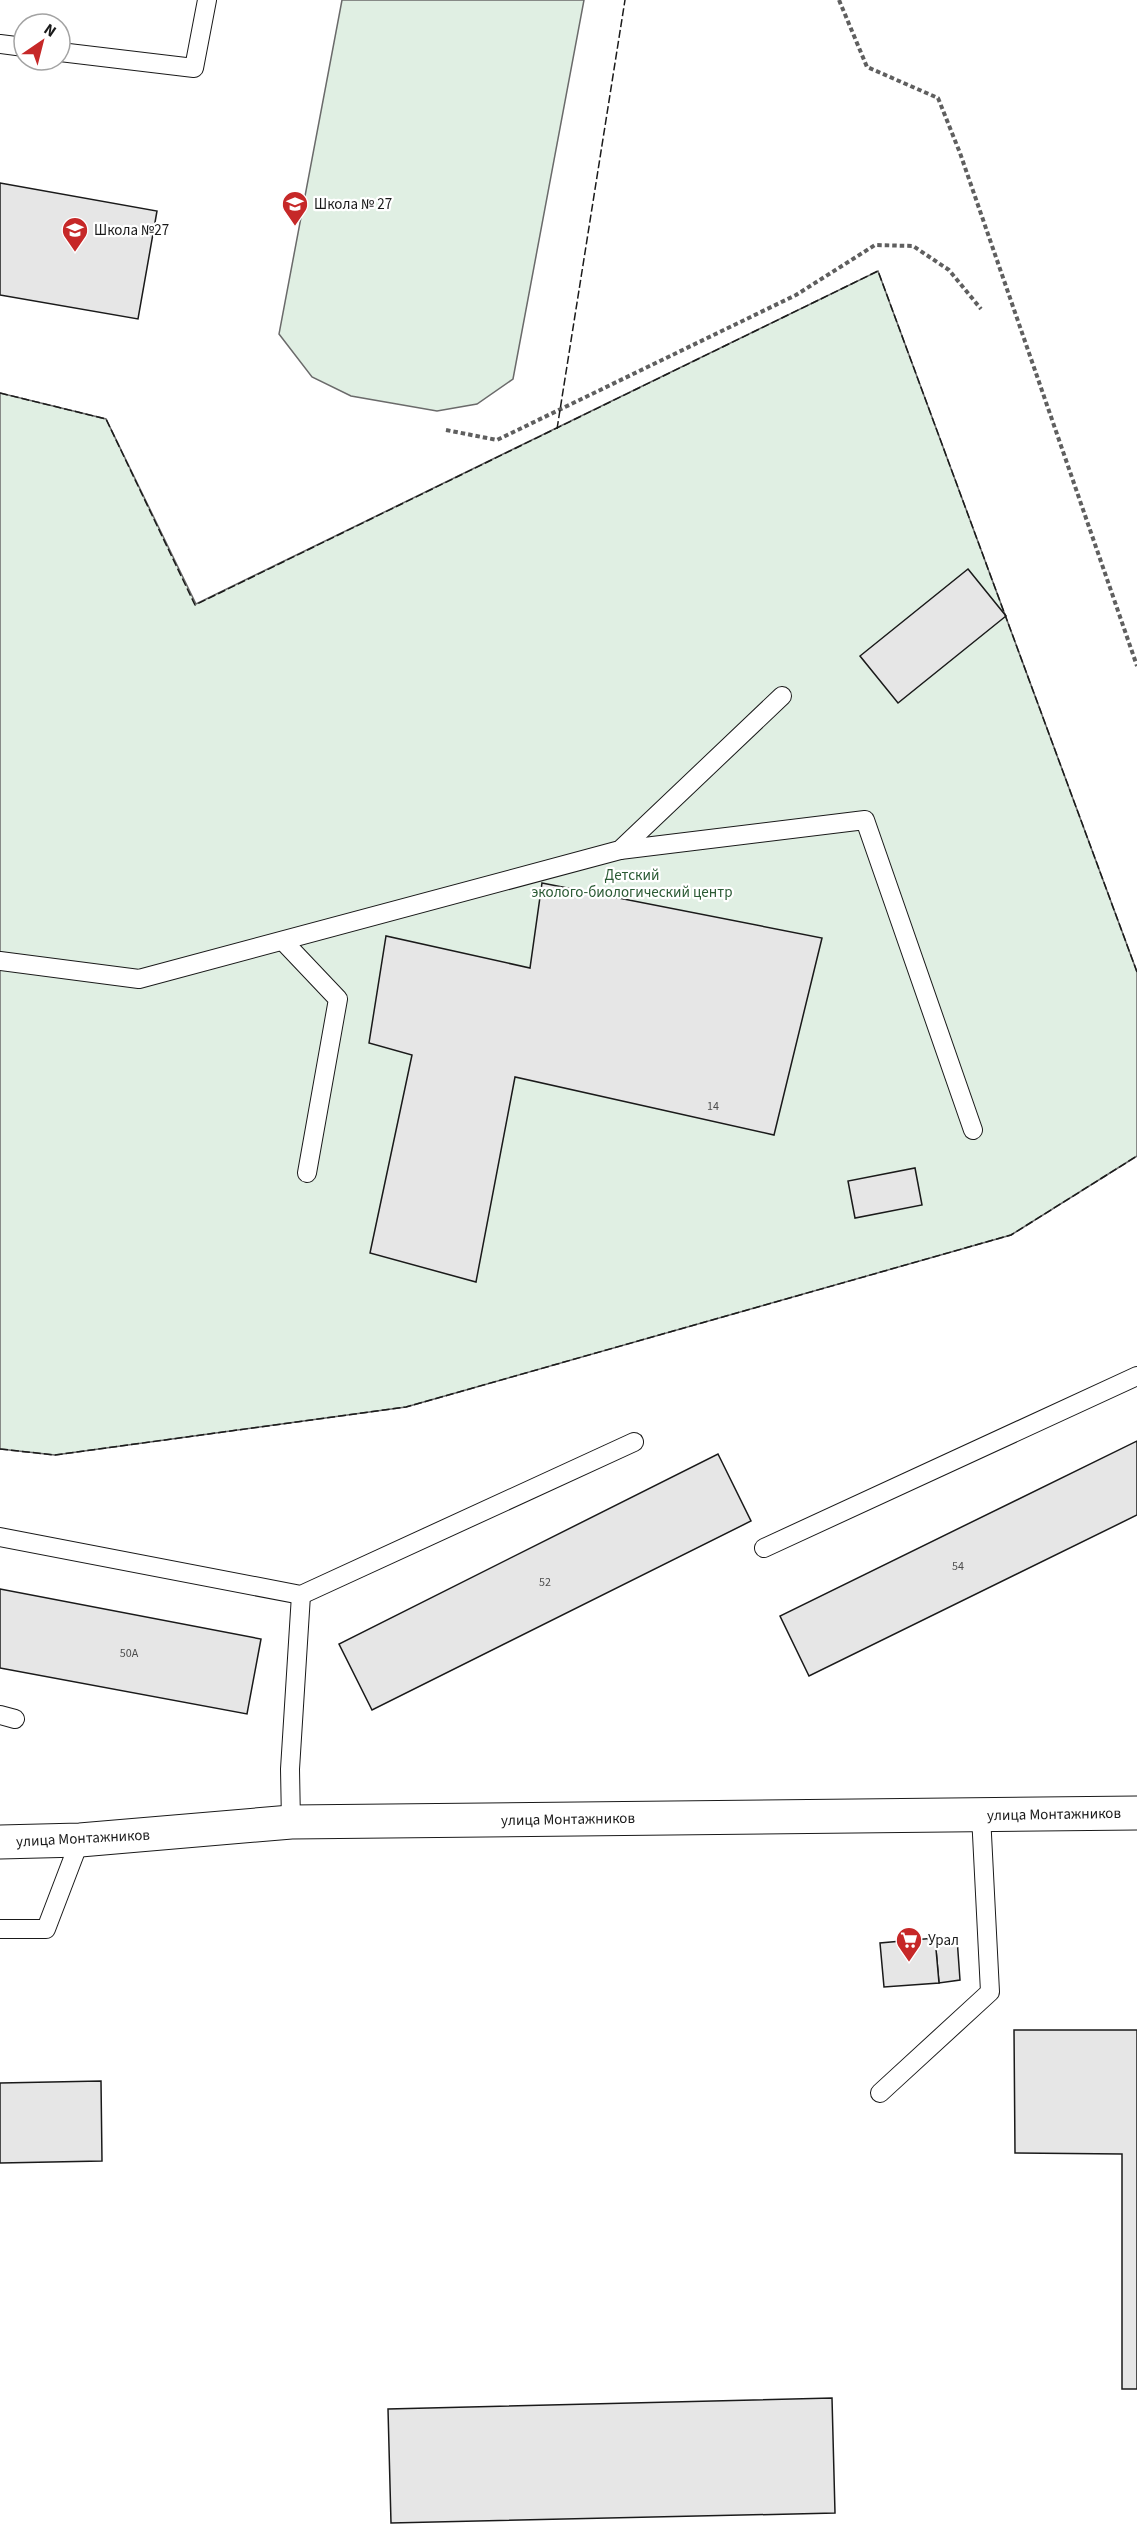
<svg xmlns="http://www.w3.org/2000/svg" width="1137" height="2534" font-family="'Source Sans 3',sans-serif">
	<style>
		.green { fill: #e0efe3; stroke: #6a6a6a; stroke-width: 1.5 }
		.building { fill: #e6e6e6; stroke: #1a1a1a; stroke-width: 1.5 }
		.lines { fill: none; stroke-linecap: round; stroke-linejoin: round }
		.service-casing { stroke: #1a1a1a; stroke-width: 20 }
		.tertiary-casing { stroke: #1a1a1a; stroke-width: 35 }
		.path { stroke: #5f5f5f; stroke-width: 4; stroke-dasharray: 4.5 3; stroke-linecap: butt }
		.service { stroke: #fff; stroke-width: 18 }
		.tertiary { stroke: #fff; stroke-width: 33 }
		.fence { stroke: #1a1a1a; stroke-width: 1.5; stroke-dasharray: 8 3; stroke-linecap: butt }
		.labels { text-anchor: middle; stroke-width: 4.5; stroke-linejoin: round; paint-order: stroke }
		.number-label { font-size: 12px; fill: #4d4d4d }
		.poi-label { font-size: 15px; fill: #1a1a1a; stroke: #fff; text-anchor: start }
		.park-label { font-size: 15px; fill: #2b5a34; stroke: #fff }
		.street-label { font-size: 15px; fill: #1a1a1a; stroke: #fff }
	</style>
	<rect width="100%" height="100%" fill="#fff"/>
	<!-- green -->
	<g class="green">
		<polygon points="342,0 584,0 513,379 477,404 437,411 351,396 312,377 279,334"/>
		<polygon points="878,271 1137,972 1137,1156 1011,1235 406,1407 55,1455 0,1449 0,393 106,419 196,604"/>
	</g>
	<!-- building -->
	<g class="building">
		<polygon points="0,183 157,211 138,319 0,295"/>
		<polygon points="968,569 1006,616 898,703 860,656"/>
		<polygon points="542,883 822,938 774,1135 515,1077 476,1282 370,1253 412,1055 369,1043 386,936 530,968"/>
		<polygon points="915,1168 922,1205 855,1218 848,1181"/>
		<polygon points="1137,1441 1137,1515 809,1676 780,1616"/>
		<polygon points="718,1454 751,1521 372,1710 339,1644"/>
		<polygon points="0,1589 261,1639 247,1714 0,1668"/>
		<polygon points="935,1938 957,1938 960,1980 939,1983"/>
		<polygon points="935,1938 939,1983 884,1987 880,1943"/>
		<polygon points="1014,2030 1137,2030 1137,2389 1122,2389 1122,2154 1015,2153"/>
		<polygon points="101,2081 102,2161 0,2163 0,2083"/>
		<polygon points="832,2398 835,2513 391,2523 388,2409"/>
	</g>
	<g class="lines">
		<!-- service casing -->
		<g class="service-casing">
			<g id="service">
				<polyline points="0,44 24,47"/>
				<polyline points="60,52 194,68 207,0"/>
				<polyline points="620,850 865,820 973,1130"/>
				<polyline points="283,941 338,999 307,1173"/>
				<polyline points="0,961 139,979 620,850 782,696"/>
				<polyline points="0,1537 301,1595 634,1442"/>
				<polyline points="764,1548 1137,1376"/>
				<polyline points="0,1715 15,1719"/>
				<polyline points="291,1822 290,1769 301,1595"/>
				<polyline points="0,1929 46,1929 80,1840"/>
				<polyline points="880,2093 990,1992 981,1815"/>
			</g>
		</g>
		<!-- tertiary casing -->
		<g class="tertiary-casing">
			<polyline id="tertiary" points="0,1842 80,1840 291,1822 1137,1813"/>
		</g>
		<!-- path -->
		<g class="path">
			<polyline points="839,0 867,67 938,98 960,153 1137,666"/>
			<polyline points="446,430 497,440 796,295 875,245 913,246 949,270 981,309"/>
		</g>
		<!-- service -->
		<use href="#service" class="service"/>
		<!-- tertiary -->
		<use href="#tertiary" class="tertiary"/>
		<!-- fence -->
		<g class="fence">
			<polyline points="0,393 106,419 195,605 878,271 1137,972"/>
			<polyline points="557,429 625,0"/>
			<polyline points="0,1449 55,1455 406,1407 1011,1235 1137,1156"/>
		</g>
	</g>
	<!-- icons -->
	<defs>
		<g id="school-pin" transform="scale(1.35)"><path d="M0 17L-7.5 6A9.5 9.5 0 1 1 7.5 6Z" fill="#c62828" stroke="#fff"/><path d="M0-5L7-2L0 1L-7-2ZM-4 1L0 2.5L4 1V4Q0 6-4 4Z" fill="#fff"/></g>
		<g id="supermarket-pin" transform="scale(1.35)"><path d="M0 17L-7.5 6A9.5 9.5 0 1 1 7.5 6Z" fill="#c62828" stroke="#fff"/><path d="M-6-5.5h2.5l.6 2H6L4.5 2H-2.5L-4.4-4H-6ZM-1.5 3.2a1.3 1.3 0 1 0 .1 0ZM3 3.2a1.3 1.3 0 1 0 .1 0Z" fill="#fff"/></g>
	</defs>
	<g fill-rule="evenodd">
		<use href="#school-pin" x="295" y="204"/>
		<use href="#school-pin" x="75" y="230"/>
		<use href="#supermarket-pin" x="909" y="1940"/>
	</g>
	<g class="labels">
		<!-- number labels -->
		<g class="number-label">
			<text x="713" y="1110">14</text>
			<text x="958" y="1570">54</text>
			<text x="545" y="1586">52</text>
			<text x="129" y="1657">50А</text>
		</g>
		<!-- poi labels -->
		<g class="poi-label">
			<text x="314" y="209">Школа № 27</text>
			<text x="94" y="235">Школа №27</text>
			<text x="928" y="1945">Урал</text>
		</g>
		<!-- park labels -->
		<g class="park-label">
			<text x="632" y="880">Детский<tspan x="632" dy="17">эколого-биологический центр</tspan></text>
		</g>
		<!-- street labels -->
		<g class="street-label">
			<text transform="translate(1054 1814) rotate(-1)" y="5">улица Монтажников</text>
			<text transform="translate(568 1819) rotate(-1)" y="5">улица Монтажников</text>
			<text transform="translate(83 1838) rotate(-3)" y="5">улица Монтажников</text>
		</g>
	</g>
	<!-- north arrow -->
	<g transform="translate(42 42) rotate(35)"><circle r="28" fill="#ffffff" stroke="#a3a3a3" stroke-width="1.5"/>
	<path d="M0-4.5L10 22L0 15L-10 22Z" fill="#c62828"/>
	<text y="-9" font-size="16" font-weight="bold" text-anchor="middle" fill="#1a1a1a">N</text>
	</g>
</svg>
